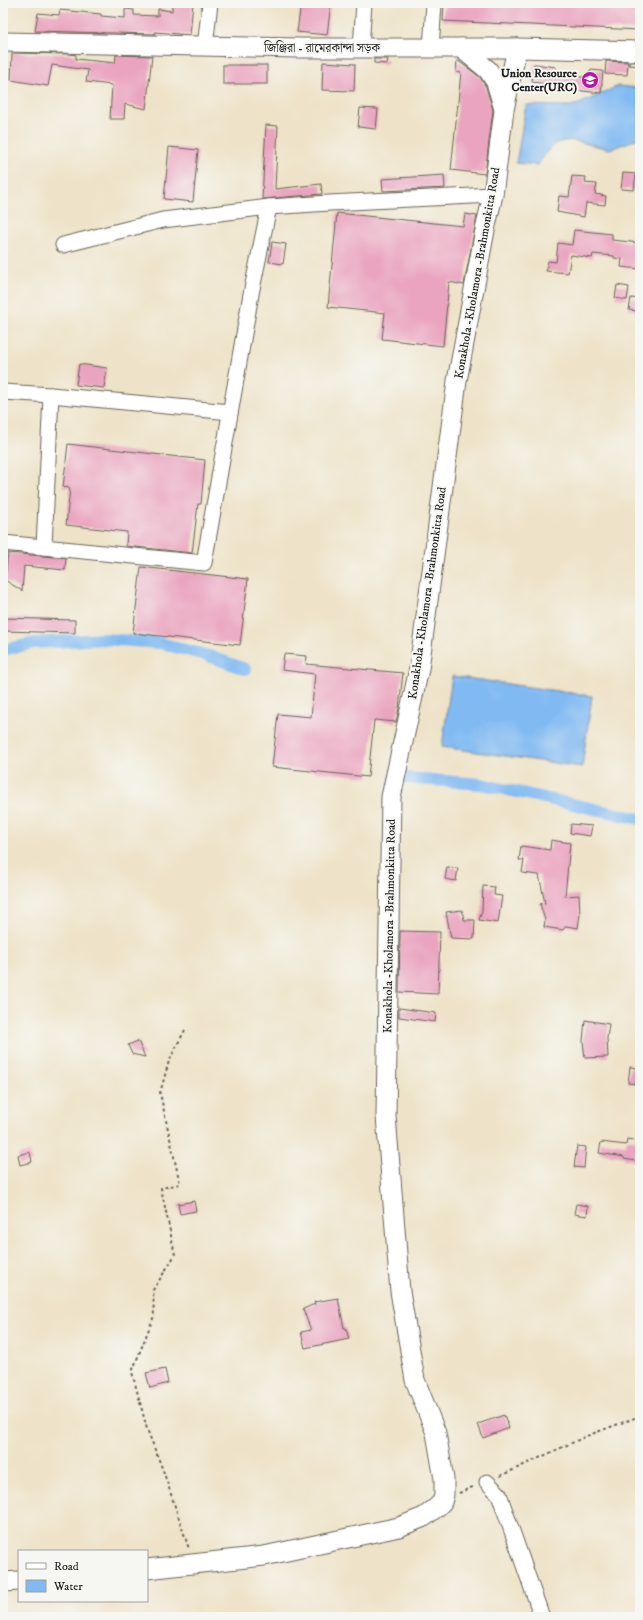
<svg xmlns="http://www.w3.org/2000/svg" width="643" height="1620" font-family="'IM FELL DW Pica','Noto Serif Bengali',serif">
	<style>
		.water { fill: #81baf2; stroke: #4e6b87 }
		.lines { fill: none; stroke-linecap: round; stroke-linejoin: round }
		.canal { stroke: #81baf2; stroke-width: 12 }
		.building { fill: #eaa4bf }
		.minor-casing { stroke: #666258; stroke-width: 17 }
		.major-casing { stroke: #666258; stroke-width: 21 }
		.path { stroke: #666258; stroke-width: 2; stroke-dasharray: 3 3; stroke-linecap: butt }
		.minor { stroke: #fff; stroke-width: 15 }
		.major { stroke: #fff; stroke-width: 19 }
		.labels { text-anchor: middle; stroke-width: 4; stroke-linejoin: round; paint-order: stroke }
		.street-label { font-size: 12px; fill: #1c1c1c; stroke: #f6f6f2 }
		.poi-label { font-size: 12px; font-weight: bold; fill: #1c1c1c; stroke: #f6f6f2; text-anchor: end }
	</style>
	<rect width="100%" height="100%" fill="#f6f6f2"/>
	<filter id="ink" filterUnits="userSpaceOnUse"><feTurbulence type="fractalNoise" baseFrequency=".025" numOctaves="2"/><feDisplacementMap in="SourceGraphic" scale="8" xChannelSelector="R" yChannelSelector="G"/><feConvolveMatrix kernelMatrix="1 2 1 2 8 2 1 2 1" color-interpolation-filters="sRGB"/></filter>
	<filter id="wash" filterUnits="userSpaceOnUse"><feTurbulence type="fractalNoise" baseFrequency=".012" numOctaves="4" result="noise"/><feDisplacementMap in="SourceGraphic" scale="16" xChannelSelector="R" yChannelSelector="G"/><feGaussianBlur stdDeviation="0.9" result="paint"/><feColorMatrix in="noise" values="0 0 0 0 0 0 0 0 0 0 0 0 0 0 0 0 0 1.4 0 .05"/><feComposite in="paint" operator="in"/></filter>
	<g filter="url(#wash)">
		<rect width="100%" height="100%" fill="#eee3c8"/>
		<!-- water -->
		<g class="water">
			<polygon points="618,86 640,88 640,138 610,149 570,140 556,143 546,153 538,165 516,163 526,105 569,106 579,104"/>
			<polygon points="452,676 592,696 582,767 442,747"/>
		</g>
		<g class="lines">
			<!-- canal -->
			<g class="canal">
				<polyline points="3,650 34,643 104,639 160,643 209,656 245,669"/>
				<polyline points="395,777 481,784 640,819"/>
			</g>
		</g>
		<g id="blocks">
			<!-- building -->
			<g class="building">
				<polygon points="172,3 193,3 190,35 155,32 155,34 35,31 38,13 59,15 60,10 101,14 101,16 125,18 125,9 134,10 134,15 158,16 158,9 172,11"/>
				<polygon points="301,3 331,3 327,35 297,32"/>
				<polygon points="444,3 539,3 640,8 640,30 443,21"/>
				<polygon points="12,53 70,54 76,55 76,59 115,63 116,55 152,56 146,109 125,104 124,119 110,119 112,85 86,82 88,70 52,65 48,86 11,80"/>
				<polygon points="374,59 388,59 387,64 374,63"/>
				<polygon points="457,60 480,77 486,87 493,110 485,174 451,170 461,73 456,72"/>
				<polygon points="606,61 628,62 627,75 605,74"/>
				<polygon points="323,62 355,64 354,91 322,90"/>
				<polygon points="629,62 640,62 640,66 629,65"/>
				<polygon points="534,64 556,67 555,74 590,78 590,70 603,71 601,93 554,88 555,85 532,82"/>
				<rect x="223" y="65" width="44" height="19"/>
				<polygon points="360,108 378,109 376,129 358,127"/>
				<polygon points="266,125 278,126 275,189 321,184 322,194 262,199"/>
				<polygon points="169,147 198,150 193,202 164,199"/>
				<polygon points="623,173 636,174 634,190 621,189"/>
				<polygon points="444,175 445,188 383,191 382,179"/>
				<polygon points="572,176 586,177 585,183 597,184 595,194 606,196 605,205 586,203 584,217 557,212 559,196 569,197"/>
				<polygon points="337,213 463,226 465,214 477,216 464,285 449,282 443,346 382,339 385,313 328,307"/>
				<polygon points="574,230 612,234 612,240 640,243 640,269 621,267 622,259 614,258 614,256 593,254 592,258 571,255 568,273 546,271 548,261 556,262 558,243 572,245"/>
				<polygon points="272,242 286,244 283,264 269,262"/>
				<polygon points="617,285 629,287 627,300 615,298"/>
				<polygon points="631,298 640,299 639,311 629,310"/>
				<polygon points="79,364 107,368 104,388 76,385"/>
				<polygon points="68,444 205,460 201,504 198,504 192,553 126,546 127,532 66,525 70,488 63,487"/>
				<polygon points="8,553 66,558 65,570 24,566 22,591 5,580"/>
				<polygon points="141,567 248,579 240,645 133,633"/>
				<polygon points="3,618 75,620 75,633 3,631"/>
				<polygon points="284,654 307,656 306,664 403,673 399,708 396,722 374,720 368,777 272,767 278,714 311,717 315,674 282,670"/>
				<polygon points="571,824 592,826 590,836 570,833"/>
				<polygon points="551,840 570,843 565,896 579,895 580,914 578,928 566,926 563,930 544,927 545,920 540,904 545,903 539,875 522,873 524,860 519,860 521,846 550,850"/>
				<polygon points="447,867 458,868 456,881 445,879"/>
				<polygon points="483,886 495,887 494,895 502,896 498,923 479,920 482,911"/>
				<polygon points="462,910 464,920 475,920 474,939 451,938 446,912"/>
				<polygon points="400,931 440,932 438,994 399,992"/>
				<polygon points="399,1008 436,1013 435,1022 399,1017"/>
				<polygon points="585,1020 609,1024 607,1038 608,1057 585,1058 583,1041"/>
				<polygon points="138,1041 145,1057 132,1054 128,1045"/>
				<polygon points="630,1067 640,1068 638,1084 628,1083"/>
				<polygon points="627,1139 639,1141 636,1161 624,1159 624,1157 599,1153 601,1142 626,1145"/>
				<polygon points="577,1146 586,1147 584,1168 574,1167"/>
				<polygon points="30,1152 32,1162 20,1165 18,1155"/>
				<polygon points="194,1201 196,1211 180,1214 178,1204"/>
				<polygon points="576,1204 588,1206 587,1216 574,1214"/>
				<polygon points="338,1298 344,1328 346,1328 349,1339 305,1348 301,1332 311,1330 303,1309 315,1304 314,1302"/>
				<polygon points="165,1369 168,1383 150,1388 146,1373"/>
				<polygon points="504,1415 509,1428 483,1438 478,1424"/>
			</g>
		</g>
	</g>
	<g filter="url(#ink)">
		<use href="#blocks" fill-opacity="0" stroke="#666258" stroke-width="1"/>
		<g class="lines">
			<!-- minor casing -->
			<g class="minor-casing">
				<g id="minor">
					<polyline points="205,47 210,3"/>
					<polyline points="361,48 364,3"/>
					<polyline points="431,49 434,3"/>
					<polyline points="63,245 163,220 269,207 329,203 493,195"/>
					<polyline points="3,392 51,395 230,412"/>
					<polyline points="3,543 204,563 251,294 269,207"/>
					<polyline points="44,547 51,395"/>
					<polyline points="487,1482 499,1494 542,1617"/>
				</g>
			</g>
			<!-- major casing -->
			<g class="major-casing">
				<g id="major">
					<polyline points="3,42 300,48 517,48 640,51"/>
					<polyline points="461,48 488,70 496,82 503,106"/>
					<polyline points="147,1569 264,1556 399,1527 424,1517 437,1507 442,1502 444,1495 444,1479 436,1433 415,1380 400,1291 386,1116 391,797 419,669 457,381 485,230 493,195 504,110 517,48"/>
					<polyline points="3,1582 19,1581"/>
				</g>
			</g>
			<!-- path -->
			<g class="path">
				<polyline points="185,1030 169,1061 160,1093 180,1184 161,1188 175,1255 153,1290 154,1316 132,1372 147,1429 164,1473 189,1549"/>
				<polyline points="500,1476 589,1435 640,1416"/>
				<polyline points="459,1493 475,1486"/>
			</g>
			<!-- minor -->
			<use href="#minor" class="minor"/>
			<!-- major -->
			<use href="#major" class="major"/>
		</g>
	</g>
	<!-- icons -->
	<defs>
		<g id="school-disc" transform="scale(0.9)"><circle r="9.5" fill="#b5179e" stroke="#f6f6f2"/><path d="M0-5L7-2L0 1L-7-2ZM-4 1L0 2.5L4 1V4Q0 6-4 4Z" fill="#fff"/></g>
	</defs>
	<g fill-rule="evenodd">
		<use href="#school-disc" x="590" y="80"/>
	</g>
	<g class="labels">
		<!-- street labels -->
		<g class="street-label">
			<text x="322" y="52">জিঞ্জিরা - রামেরকান্দা সড়ক</text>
			<text transform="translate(477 273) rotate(-80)" y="4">Konakhola -Kholamora -Brahmonkitta Road</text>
			<text transform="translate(427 593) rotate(-82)" y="4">Konakhola -Kholamora -Brahmonkitta Road</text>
			<text transform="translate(389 926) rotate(-89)" y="4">Konakhola -Kholamora -Brahmonkitta Road</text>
		</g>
		<!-- poi labels -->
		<g class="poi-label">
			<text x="577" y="77">Union Resource<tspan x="577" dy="14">Center(URC)</tspan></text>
		</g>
	</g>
	<!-- margin -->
	<rect width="643" height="1620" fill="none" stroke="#f6f6f2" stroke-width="16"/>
	<!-- legend -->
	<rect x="18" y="1550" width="130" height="52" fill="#f6f6f2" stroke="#9f9f9c"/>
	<rect x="26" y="1563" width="20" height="6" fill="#ffffff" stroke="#9f9f9c"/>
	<text x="54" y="1570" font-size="12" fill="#1c1c1c">Road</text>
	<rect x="26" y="1580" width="20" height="12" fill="#81baf2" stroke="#9f9f9c"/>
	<text x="54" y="1590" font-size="12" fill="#1c1c1c">Water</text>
</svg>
